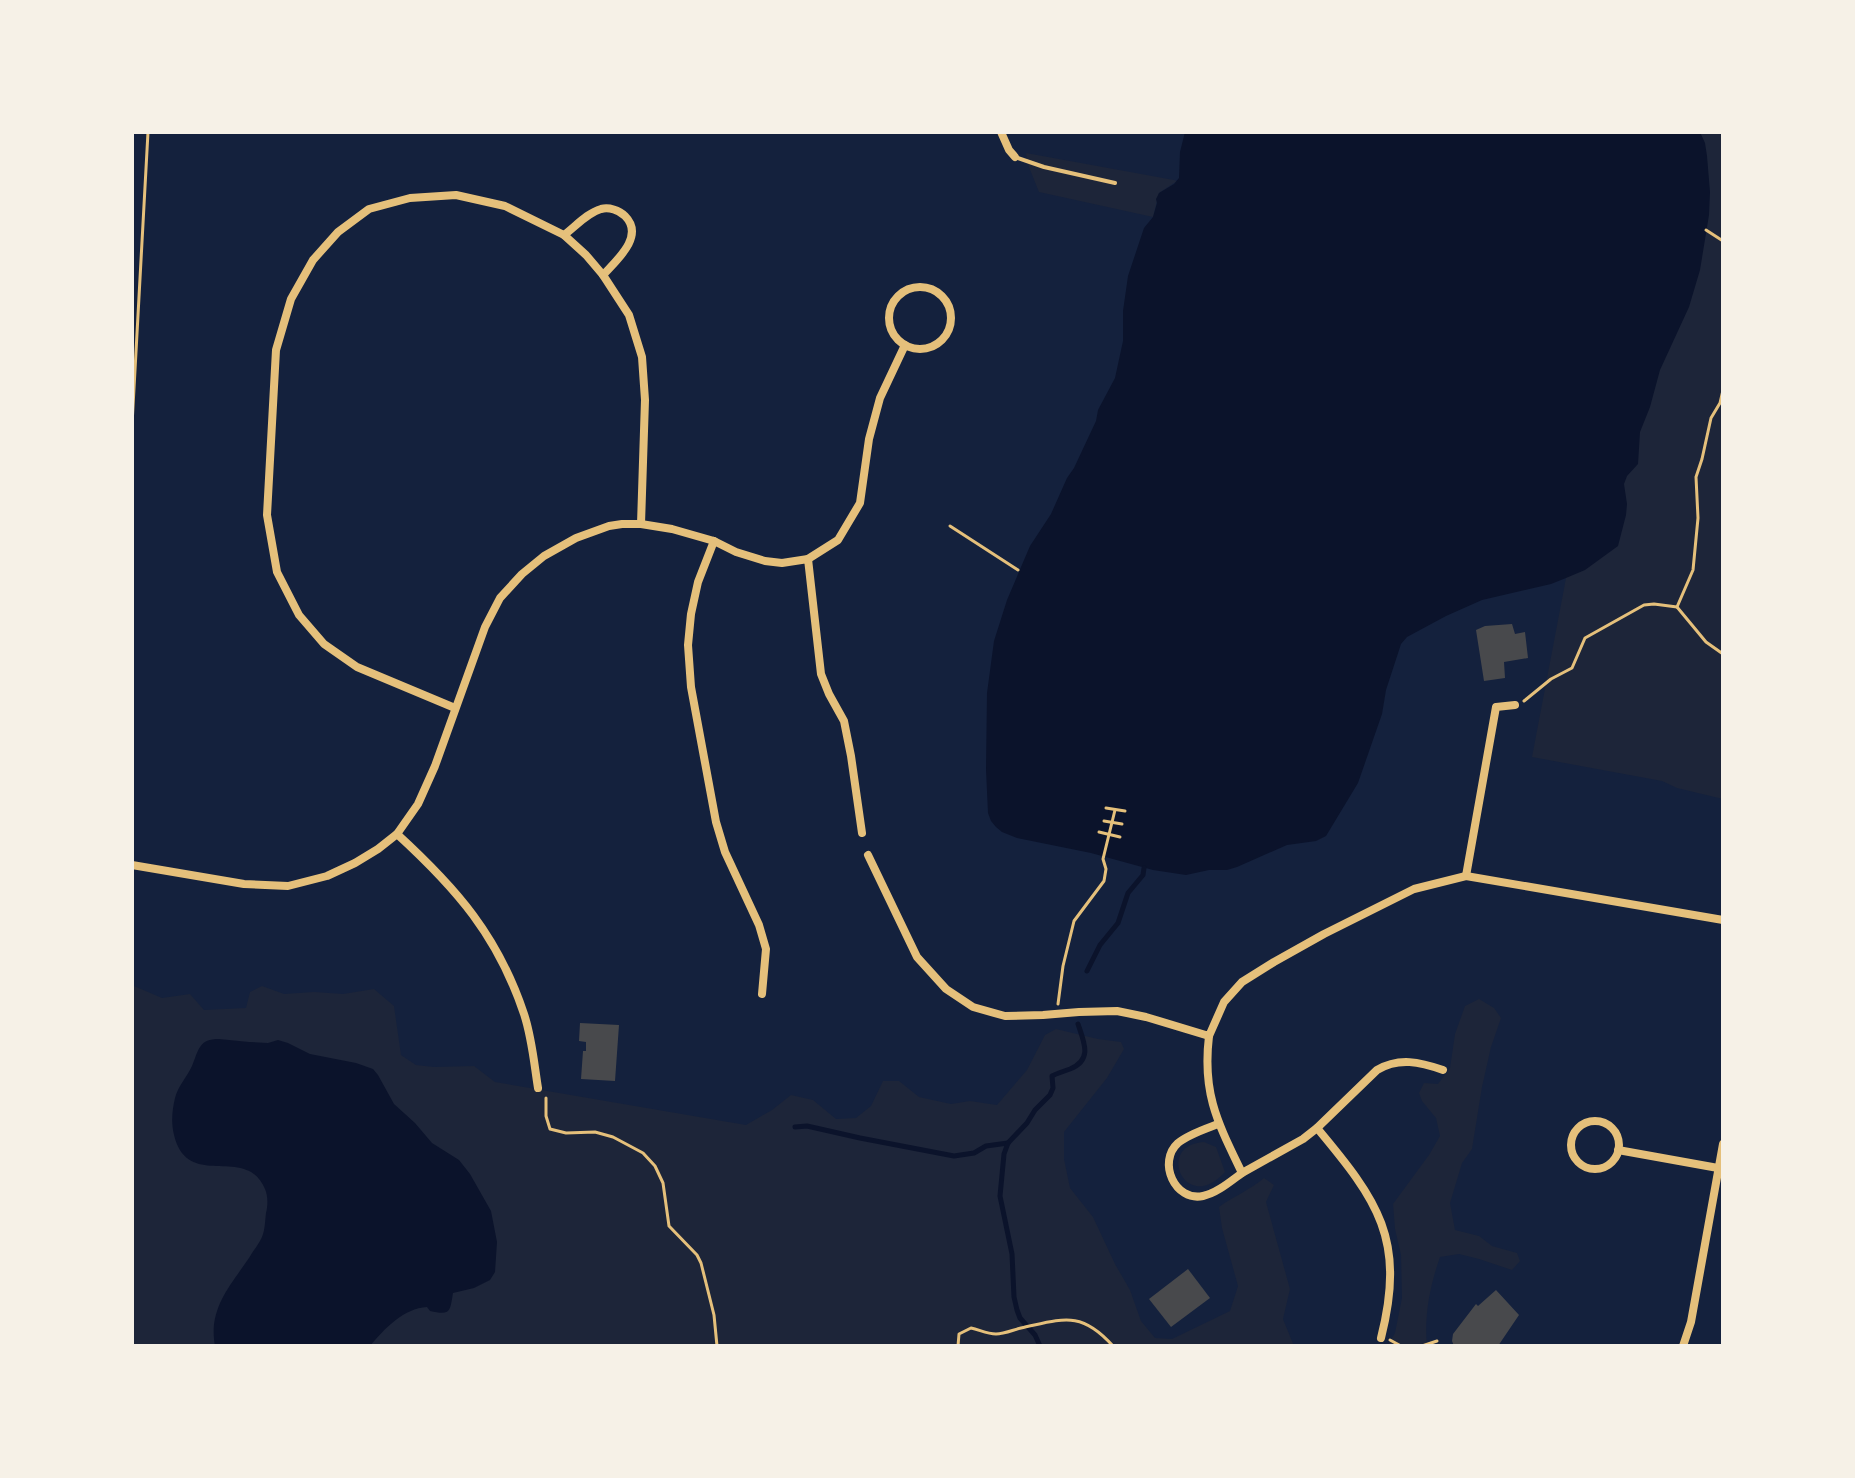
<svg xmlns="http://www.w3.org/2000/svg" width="1855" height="1478" font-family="Karla,sans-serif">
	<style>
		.green { fill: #1d2539 }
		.water { fill: #0b132b }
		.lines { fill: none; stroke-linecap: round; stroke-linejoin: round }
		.stream { stroke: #0b132b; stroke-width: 5 }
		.building { fill: #48494c }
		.path { stroke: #e5c07b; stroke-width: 3 }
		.service { stroke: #e5c07b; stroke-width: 4 }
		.minor { stroke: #e5c07b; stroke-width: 8 }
	</style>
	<rect width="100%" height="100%" fill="#14213d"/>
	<!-- green -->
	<g class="green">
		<polygon points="1649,132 1723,132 1723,799 1677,788 1662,781 1532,757 1623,278"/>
		<polygon points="1026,153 1174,180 1177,181 1159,193 1153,217 1039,192 1027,162"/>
		<path d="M132 982 134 986 162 998 190 994 204 1010 246 1008 250 992 262 986 284 994 314 992 343 994 374 989 394 1006 401 1055 416 1065 434 1067 474 1066 495 1082 746 1125 772 1110 791 1095 813 1100 836 1119 856 1118 871 1106 883 1081H899L919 1097 951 1104 970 1101 997 1105 1027 1070 1045 1035 1056 1029 1098 1039 1121 1042 1124 1049 1107 1078 1064 1132V1159L1070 1188 1093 1217 1115 1264 1130 1290 1141 1321 1155 1338 1172 1339 1230 1311 1238 1286 1222 1228 1219 1207C1234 1196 1250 1190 1264 1178L1274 1185 1266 1202 1290 1289 1283 1319 1294 1346H132Z"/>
		<path d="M1479 999 1494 1008 1501 1018 1491 1047 1482 1087 1472 1149 1462 1163 1450 1203 1455 1230 1479 1236 1492 1246 1517 1253 1520 1261 1512 1270 1479 1259 1459 1254 1440 1257C1430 1286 1424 1315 1427 1346H1383L1388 1345 1395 1333 1402 1298 1401 1255 1395 1229 1393 1204 1429 1155 1440 1136 1436 1118 1422 1101 1419 1093 1424 1083 1438 1084 1450 1068 1455 1034 1465 1006Z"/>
		<path d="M1204 1142 1216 1147 1225 1172C1186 1216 1154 1145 1204 1142Z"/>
	</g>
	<!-- water -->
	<g class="water">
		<polygon points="1185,132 1700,132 1705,143 1707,156 1710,192 1709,215 1700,270 1689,307 1660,370 1650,407 1640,432 1638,464 1627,476 1624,484 1627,504 1626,515 1618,546 1585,570 1566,578 1551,584 1482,600 1446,616 1407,637 1401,644 1386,690 1382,714 1358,783 1326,836 1316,841 1287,845 1237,867 1227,870 1209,870 1186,875 1153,870 1091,853 1017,838 1002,832 996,827 991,821 988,813 986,770 987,693 994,641 1007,600 1030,546 1051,514 1067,478 1074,468 1096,421 1098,410 1115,378 1123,341 1123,311 1128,276 1144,228 1153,217 1157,203 1156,199 1159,193 1174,184 1179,178 1180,152"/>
		<path d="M219 1039 249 1042 268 1043 278 1040 288 1043 310 1054 356 1063 373 1069 378 1075 394 1104 415 1123 432 1143 459 1160 470 1174 491 1211 497 1242 495 1272 490 1280 474 1288 453 1293C450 1311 451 1316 430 1311L427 1307C404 1308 384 1329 370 1346H215C208 1309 230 1286 249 1258 253 1251 259 1244 262 1237 265 1230 265 1221 266 1213 268 1205 268 1196 265 1189 246 1143 188 1192 174 1135 171 1122 172 1111 175 1098 178 1086 187 1077 192 1066 199 1049 199 1039 219 1039Z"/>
	</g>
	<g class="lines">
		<!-- stream -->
		<g class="stream">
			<polyline points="1087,971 1100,945 1118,923 1128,893 1143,875 1144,868"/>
			<polyline points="795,1127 807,1126 860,1138 954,1156 974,1153 986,1146 1008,1143"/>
			<path d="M1040 1346 1035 1335 1020 1318 1017 1310 1014 1297 1012 1254 1000 1196 1004 1154 1008 1143 1027 1123 1035 1110 1050 1095 1053 1088 1052 1076C1058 1073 1064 1071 1070 1069 1093 1060 1084 1042 1078 1024"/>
		</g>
	</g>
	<!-- building -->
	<g class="building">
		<polygon points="1512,624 1515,634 1525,632 1528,658 1504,662 1505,678 1484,681 1476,630 1485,626"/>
		<polygon points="580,1023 619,1025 615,1081 581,1079 583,1051 586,1051 586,1042 579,1041"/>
		<polygon points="1188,1269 1210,1298 1171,1327 1149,1299"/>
		<polygon points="1496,1290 1519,1315 1498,1346 1454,1346 1452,1341 1453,1334 1476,1304 1478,1306"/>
	</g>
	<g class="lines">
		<!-- path -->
		<g class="path">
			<polyline points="1706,230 1723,241"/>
			<polyline points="1723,390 1720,403 1711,418 1702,459 1696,477 1698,518 1693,570 1677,607 1706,642 1723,654"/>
			<polyline points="132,425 148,132"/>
			<polyline points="950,526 1018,570"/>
			<polyline points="1524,701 1551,679 1572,668 1585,638 1644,605 1654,604 1677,607"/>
			<polyline points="1106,808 1125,811"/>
			<polyline points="1104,821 1122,824"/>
			<polyline points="1099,832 1120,837"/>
			<polyline points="1058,1004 1063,966 1074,921 1104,881 1106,869 1103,859 1115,810"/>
			<polyline points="546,1098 546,1116 550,1129 566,1133 595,1132 613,1137 643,1153 655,1166 663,1183 669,1226 697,1255 701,1263 714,1315 717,1346"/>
			<polyline points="1390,1340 1401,1346"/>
			<path d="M958 1346 959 1334 971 1328C980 1330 987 1334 996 1334 1004 1334 1013 1330 1021 1328 1063 1319 1081 1310 1113 1346"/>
			<polyline points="1422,1346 1437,1341"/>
		</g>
		<!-- service -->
		<polyline class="service" points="1015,157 1044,167 1115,183"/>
		<!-- minor -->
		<g class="minor">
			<polyline points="1001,132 1009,150 1015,157"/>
			<path d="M564 235C575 227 587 213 601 209 609 207 619 210 625 216 645 236 617 260 603 275"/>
			<circle cx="920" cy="318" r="31"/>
			<polyline points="714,541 698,582 691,614 688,645 691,687 716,822 725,852 759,925 766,949 762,994"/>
			<polyline points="808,559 838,540 860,503 869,439 880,398 905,345"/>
			<polyline points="455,708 357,667 324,644 299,615 277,572 267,515 276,350 291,299 313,260 338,232 369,209 410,198 456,195 505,206 564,235 586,255 603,275 629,315 642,357 645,400 641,524"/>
			<path d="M397 834C457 889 498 936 524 1014 532 1038 534 1063 538 1088"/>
			<polyline points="868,855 917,957 946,989 973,1007 1005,1016 1043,1015 1079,1012 1117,1011 1146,1017 1209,1036 1224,1002 1242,982 1274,962 1324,934 1414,889 1466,876 1723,920"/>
			<polyline points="132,865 244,884 288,886 327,876 355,863 378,849 397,834 418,804 435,766 485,627 500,598 522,574 544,556 576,538 609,526 622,524 641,524 672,529 714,541 736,552 765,561 782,563 808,559 821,674 829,694 844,721 851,756 862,833"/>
			<polyline points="1466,876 1496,707 1515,705"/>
			<path d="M1209 1036C1202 1094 1218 1123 1242 1173L1303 1139 1317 1128 1377 1070C1399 1057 1420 1062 1443 1070"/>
			<circle cx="1595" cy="1145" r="24"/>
			<path d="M1218 1124C1205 1129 1189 1134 1178 1143 1157 1162 1175 1202 1203 1196 1217 1193 1231 1181 1242 1173"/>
			<path d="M1317 1128C1378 1201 1406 1239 1381 1338"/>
			<polyline points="1618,1150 1718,1168"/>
			<polyline points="1683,1346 1691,1322 1723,1144"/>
		</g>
	</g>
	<!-- border -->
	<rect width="1855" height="1478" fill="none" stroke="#f6f1e7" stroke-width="268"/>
</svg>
